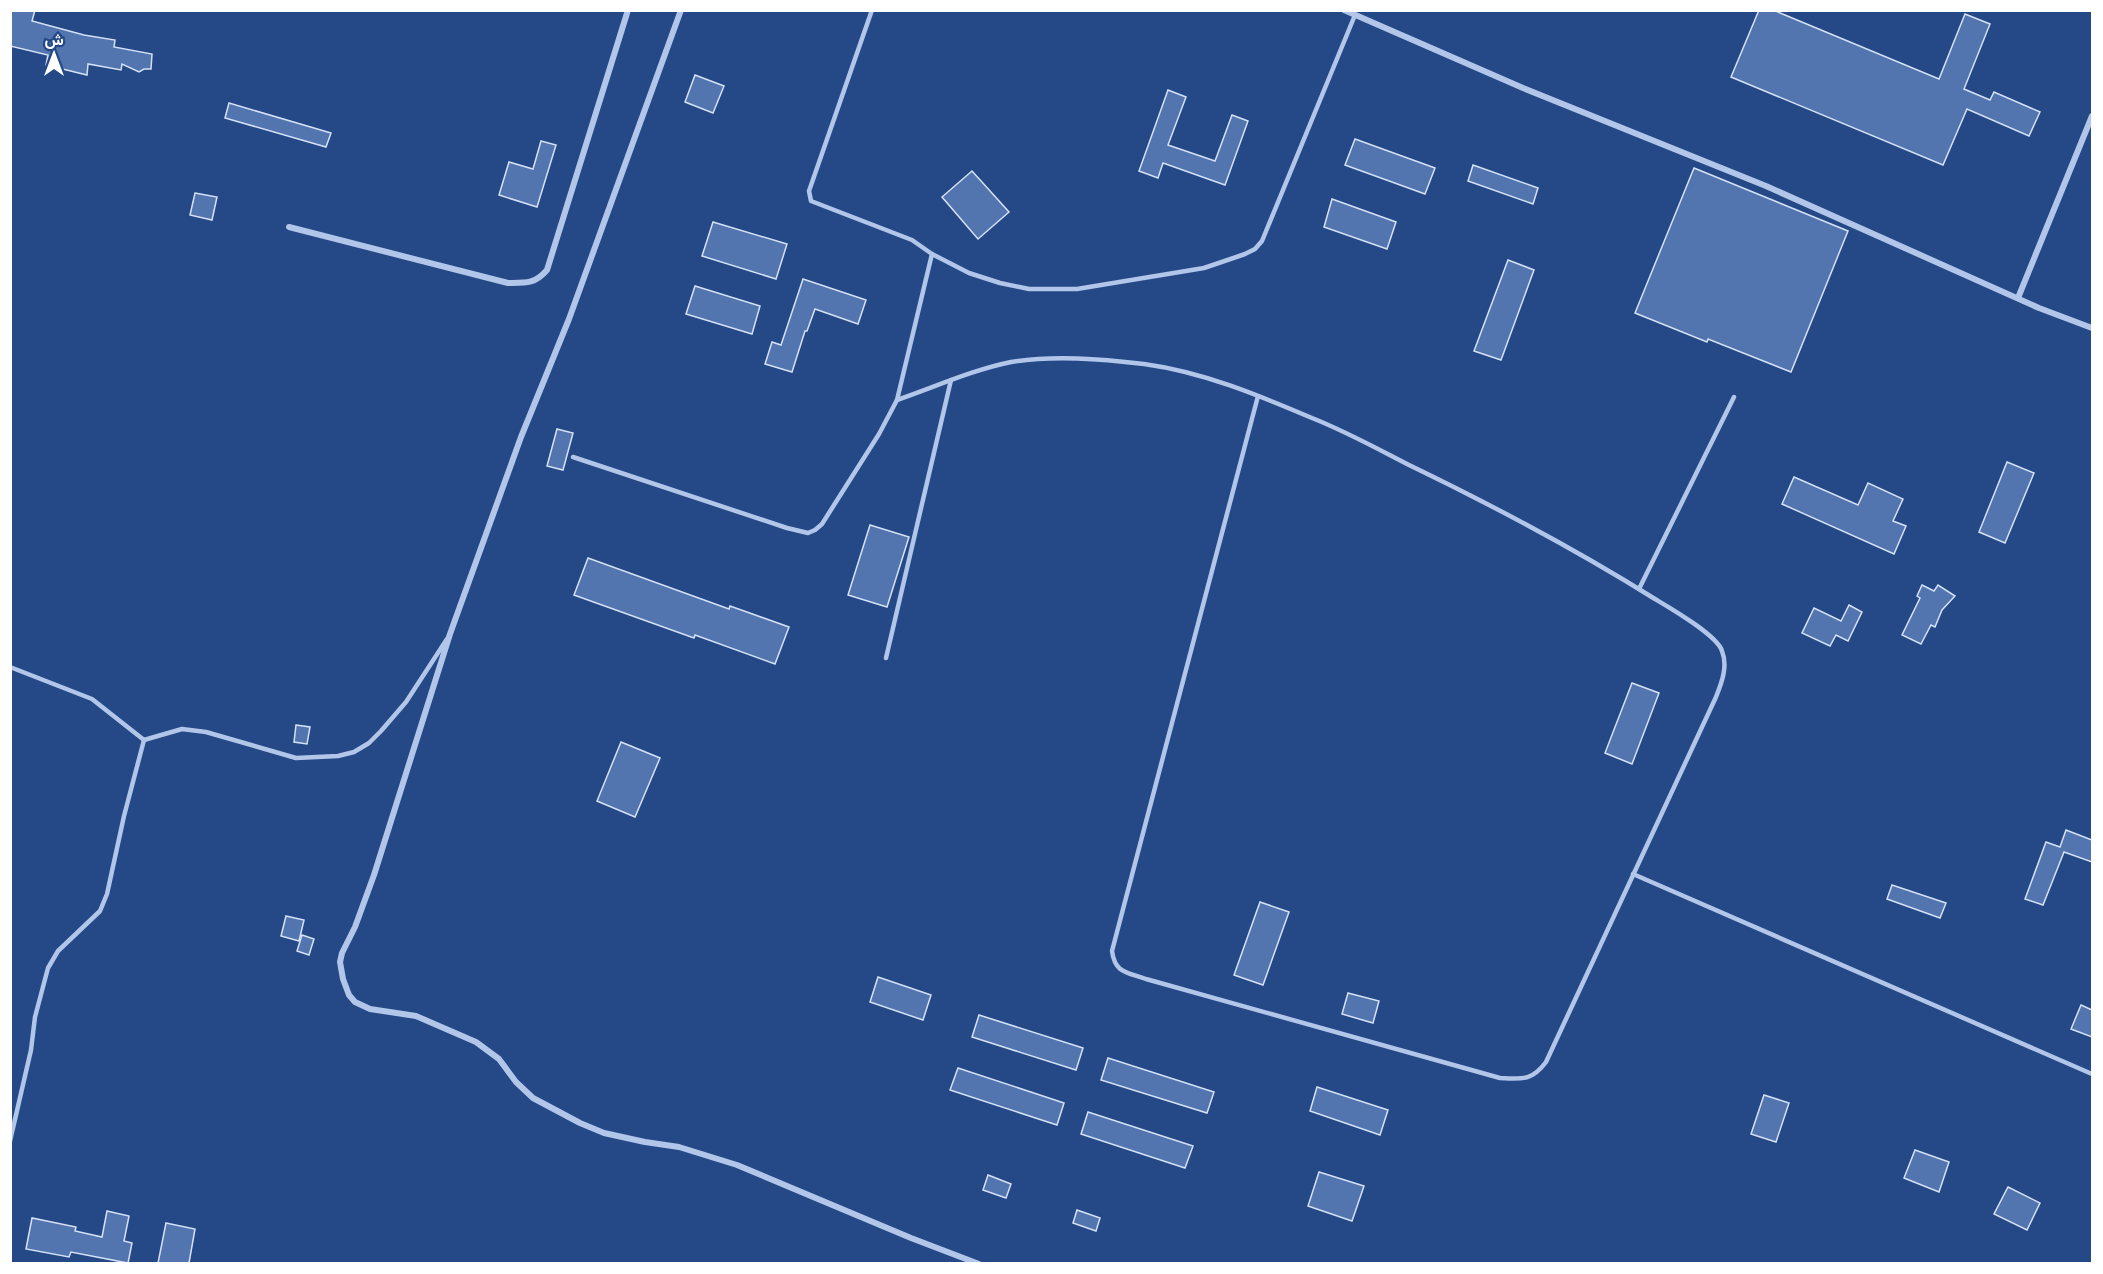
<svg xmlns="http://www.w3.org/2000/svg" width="2103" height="1274" font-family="Manrope,Vazirmatn,sans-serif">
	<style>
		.building { fill: #5275b0; stroke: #d4e1f7; stroke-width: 1.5 }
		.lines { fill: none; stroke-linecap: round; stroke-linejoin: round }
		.lane { stroke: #b1c6e9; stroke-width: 4.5 }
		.street { stroke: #b1c6e9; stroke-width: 6 }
	</style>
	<rect width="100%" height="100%" fill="#254987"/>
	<!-- building -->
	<g class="building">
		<polygon points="10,10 35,10 32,21 84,35 115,40 114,47 152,54 151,69 144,69 139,72 122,64 121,70 88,64 87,75 46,65 48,55 10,46"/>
		<polygon points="1759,10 1773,10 1939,79 1965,14 1990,24 1964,89 1990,100 1994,92 2040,112 2029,136 1967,109 1943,165 1731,77"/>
		<polygon points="695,75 724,86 713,113 685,102"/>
		<polygon points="1168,90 1186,97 1168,145 1215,161 1232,115 1248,121 1225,185 1163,163 1158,178 1139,171"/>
		<polygon points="229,103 331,133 326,147 225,118"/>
		<polygon points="1355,139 1435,168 1425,194 1345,165"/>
		<polygon points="541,141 556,145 537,207 499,195 509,162 533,169"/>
		<polygon points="1473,165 1538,188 1533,204 1468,181"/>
		<polygon points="1694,168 1848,231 1791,372 1708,339 1707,342 1635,313"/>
		<polygon points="972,171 1009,212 978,239 942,197"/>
		<polygon points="195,193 217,197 212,220 190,215"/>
		<polygon points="1332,199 1396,222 1387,249 1324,227"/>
		<polygon points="713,222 787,244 776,279 702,256"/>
		<polygon points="1508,260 1534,270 1501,360 1474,351"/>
		<polygon points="803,279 866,300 858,324 815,309 807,331 805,331 792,372 765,364 772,342 781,345"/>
		<polygon points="695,286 760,306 752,334 686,314"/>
		<polygon points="557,429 573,433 563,470 547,466"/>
		<polygon points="2007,462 2034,473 2005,543 1979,532"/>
		<polygon points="1794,477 1858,505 1868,483 1903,499 1893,521 1906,526 1894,554 1782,504"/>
		<polygon points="870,525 909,537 887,607 848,595"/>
		<polygon points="588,558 729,609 730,606 789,627 775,664 695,635 694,638 574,595"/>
		<polygon points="1922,585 1934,591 1938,585 1955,596 1942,610 1935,627 1931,625 1921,644 1902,635 1920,598 1917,596"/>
		<polygon points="1849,605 1862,612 1848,641 1836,635 1830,646 1802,633 1814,608 1841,621"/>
		<polygon points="1632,683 1659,693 1632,764 1605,753"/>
		<polygon points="296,725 310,727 307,744 294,742"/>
		<polygon points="621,742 660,758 635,817 597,801"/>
		<polygon points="2066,830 2092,840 2092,862 2064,852 2043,905 2025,899 2046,842 2060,847"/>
		<polygon points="1892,885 1946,903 1940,918 1887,899"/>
		<polygon points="1260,902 1289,912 1263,985 1234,975"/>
		<polygon points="286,916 304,920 299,941 281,936"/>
		<polygon points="302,935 314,939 309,955 297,951"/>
		<polygon points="878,977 931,995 923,1020 870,1002"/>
		<polygon points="1348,993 1379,1001 1373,1023 1342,1014"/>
		<polygon points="2081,1005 2092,1010 2092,1037 2071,1029"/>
		<polygon points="979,1015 1083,1048 1076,1070 972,1037"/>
		<polygon points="1108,1058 1214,1092 1207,1113 1101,1080"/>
		<polygon points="958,1068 1064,1103 1057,1125 950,1090"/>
		<polygon points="1317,1087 1388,1110 1380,1135 1310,1111"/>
		<polygon points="1764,1095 1789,1103 1776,1142 1751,1134"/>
		<polygon points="1088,1112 1193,1146 1185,1168 1081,1134"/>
		<polygon points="1915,1150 1949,1162 1939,1192 1904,1178"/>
		<polygon points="1319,1172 1364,1186 1352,1221 1308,1206"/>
		<polygon points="988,1175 1011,1184 1006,1198 983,1190"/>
		<polygon points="2008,1187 2040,1203 2027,1230 1994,1214"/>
		<polygon points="1077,1210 1100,1218 1096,1231 1073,1223"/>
		<polygon points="107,1211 129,1216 124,1241 132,1243 128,1263 71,1252 69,1257 26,1249 32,1218 76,1227 75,1231 102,1237"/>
		<polygon points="166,1223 195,1229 189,1263 158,1263"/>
	</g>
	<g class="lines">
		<!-- lane -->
		<g class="lane">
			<polyline points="872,10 809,191 811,201 912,240 932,254 969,273 1000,283 1029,289 1077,289 1204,268 1245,254 1255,249 1262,241 1355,15"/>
			<path d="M897 400C935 387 972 370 1011 362 1054 355 1101 359 1144 364 1203 372 1258 395 1312 418 1345 431 1376 448 1407 464 1492 505 1575 549 1655 599 1670 608 1717 635 1722 651 1728 666 1722 682 1716 697L1546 1062C1532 1081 1522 1079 1500 1078L1146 979C1126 972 1115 973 1112 951L1258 396"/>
			<polyline points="573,457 787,528 808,533 815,530 822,524 879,434 897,400 932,254"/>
			<polyline points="1639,589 1734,397"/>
			<polyline points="886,658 951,380"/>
			<polyline points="10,667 92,699 144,740"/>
			<polyline points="144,740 182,729 206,732 296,758 338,756 354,752 369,743 381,731 406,702 447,639"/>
			<polyline points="1633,874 2092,1074"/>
			<polyline points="10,1141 31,1050 35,1017 48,968 58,951 100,911 107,894 124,816 144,740"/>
		</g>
		<!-- street -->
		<g class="street">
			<polyline points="681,10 569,319 521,437 450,634 374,875 355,927 342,953 340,962 343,979 349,995 355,1002 370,1009 416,1016 476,1042 499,1059 516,1082 533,1098 580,1123 604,1133 645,1142 679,1147 737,1165 911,1238 979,1264"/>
			<polyline points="1344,10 1523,88 1766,186 2039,308 2092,328"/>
			<path d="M289 227 508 283C526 283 535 284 547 270L628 10"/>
			<polyline points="2018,298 2092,116"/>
		</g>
	</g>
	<!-- border -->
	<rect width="2103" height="1274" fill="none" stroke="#ffffff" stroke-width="24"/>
	<!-- north arrow -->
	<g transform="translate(54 54)" stroke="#254987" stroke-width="4.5" paint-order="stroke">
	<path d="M0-4.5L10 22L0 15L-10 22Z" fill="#ffffff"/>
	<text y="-9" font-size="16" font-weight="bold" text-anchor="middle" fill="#ffffff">ش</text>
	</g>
</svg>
